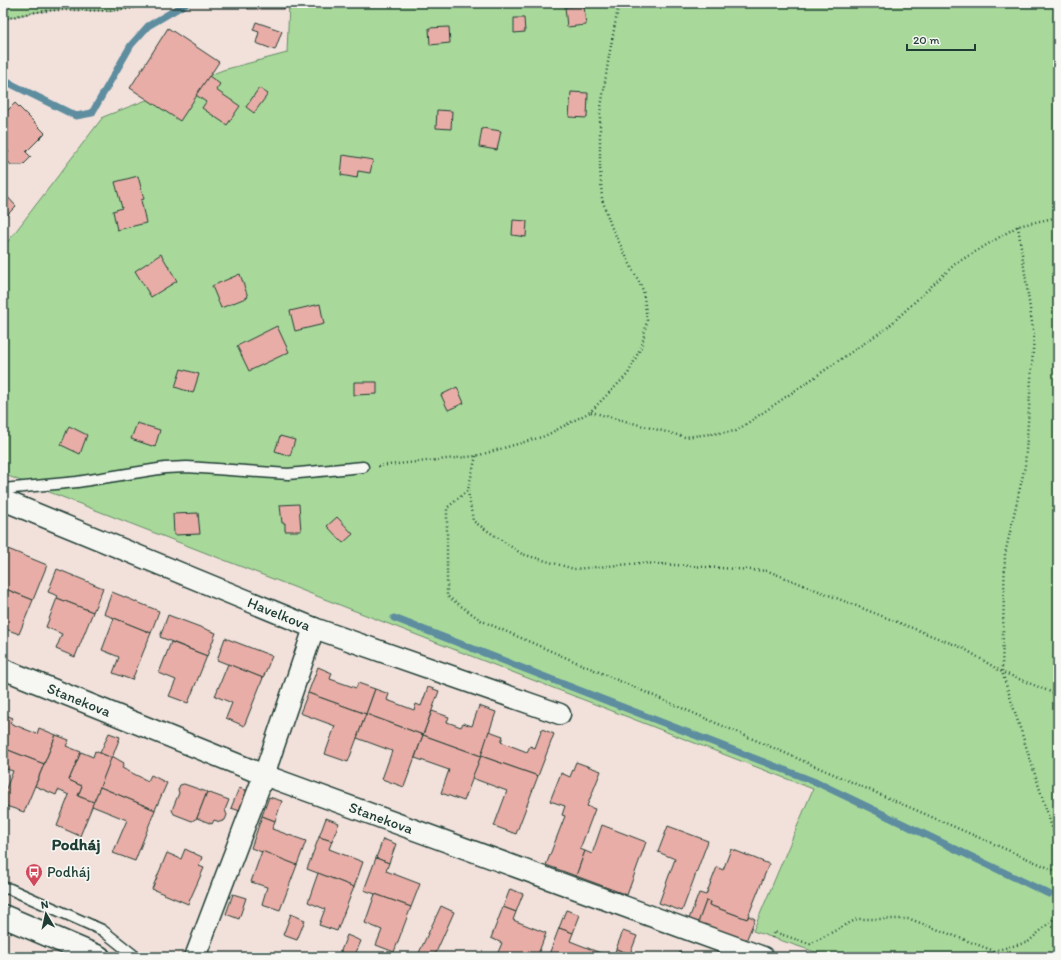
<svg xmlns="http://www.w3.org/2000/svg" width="1061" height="960" font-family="Itim,sans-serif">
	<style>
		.green { fill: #a8d99a; stroke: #648b67 }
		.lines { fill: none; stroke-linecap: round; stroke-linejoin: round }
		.stream { stroke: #5d8d9f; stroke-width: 7 }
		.building { fill: #e8ada6; stroke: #1f3d34 }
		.service-casing { stroke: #1f3d34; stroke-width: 13 }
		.minor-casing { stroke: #1f3d34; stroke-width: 23 }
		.tertiary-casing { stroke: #1f3d34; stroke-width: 25 }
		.path { stroke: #1f3d34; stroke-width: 2.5; stroke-dasharray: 1 3; stroke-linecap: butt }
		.service { stroke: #f6f6f2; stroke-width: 10 }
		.minor { stroke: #f6f6f2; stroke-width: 20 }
		.tertiary { stroke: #f6f6f2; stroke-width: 22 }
		.labels { text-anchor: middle; stroke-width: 3.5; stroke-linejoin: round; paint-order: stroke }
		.street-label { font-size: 15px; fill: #1f3d34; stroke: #f6f6f2 }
		.poi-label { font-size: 15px; fill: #1f3d34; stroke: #f6f6f2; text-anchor: start }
		.quarter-label { font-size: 17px; font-weight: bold; fill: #1f3d34; stroke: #f6f6f2 }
	</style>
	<rect width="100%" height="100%" fill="#f2e0db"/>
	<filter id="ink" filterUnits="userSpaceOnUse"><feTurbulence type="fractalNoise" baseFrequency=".025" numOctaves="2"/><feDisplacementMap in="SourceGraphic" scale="8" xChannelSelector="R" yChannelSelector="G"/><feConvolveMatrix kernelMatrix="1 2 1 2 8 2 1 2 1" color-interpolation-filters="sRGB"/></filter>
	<g filter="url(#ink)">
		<!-- green -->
		<g class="green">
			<path d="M3 3H148C121 15 87 9 58 10 39 11 21 14 3 20Z"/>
			<polygon points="289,3 1058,3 1058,957 830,957 753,931 813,789 3,474 3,248 103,117 223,70 287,53"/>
		</g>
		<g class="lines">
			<!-- stream -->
			<g class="stream">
				<polyline points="3,80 76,116 92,113 131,45 148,26 187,3"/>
				<polyline points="394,618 818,783 1049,894"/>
			</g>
		</g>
		<!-- building -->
		<g class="building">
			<rect x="248" y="3" width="36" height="6"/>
			<polygon points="584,6 586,25 567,27 565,7"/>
			<polygon points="514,18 524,18 525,32 514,33"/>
			<polygon points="256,22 282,31 275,50 256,43 259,32 253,30"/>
			<polygon points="449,27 450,43 430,45 429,28"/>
			<polygon points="168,28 219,62 180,121 130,88"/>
			<polygon points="209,76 220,84 216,90 240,106 227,125 202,108 206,102 196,95"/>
			<polygon points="259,88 268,94 254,113 246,107"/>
			<polygon points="571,92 588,93 587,118 569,117"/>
			<polygon points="15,103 45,133 26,152 31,157 23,165 11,165 4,157 9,152 3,146 3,115"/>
			<polygon points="437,110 452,111 451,129 436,128"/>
			<polygon points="482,128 501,131 497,150 479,147"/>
			<polygon points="343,155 373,160 370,173 358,171 357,178 341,175"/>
			<polygon points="138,176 144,199 141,200 146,223 117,230 113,211 122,208 115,182"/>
			<polygon points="3,192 16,206 3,219"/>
			<polygon points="513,220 527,221 526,237 512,235"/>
			<polygon points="161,254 177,281 151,297 135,271"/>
			<polygon points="240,274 248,297 221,308 212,286"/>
			<polygon points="320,304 324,324 295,331 290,311"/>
			<polygon points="277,326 289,352 249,371 237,346"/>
			<polygon points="181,369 199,374 193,393 175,387"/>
			<polygon points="354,382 377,382 377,394 354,395"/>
			<polygon points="457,387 464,403 448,410 441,395"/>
			<polygon points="137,423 160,430 155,447 131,439"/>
			<polygon points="69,426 87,435 80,454 61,445"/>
			<polygon points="280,436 295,440 290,456 275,451"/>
			<polygon points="299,504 301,531 285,531 285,523 282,523 280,505"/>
			<polygon points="198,513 200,534 174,535 173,514"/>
			<polygon points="337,517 353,534 343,543 327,526"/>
			<polygon points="3,547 47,565 33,600 3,588"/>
			<polygon points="57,569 103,588 93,612 57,598 58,596 48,592"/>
			<polygon points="3,588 33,600 19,634 3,628 3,620 7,611 3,609"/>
			<polygon points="112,592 159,611 151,633 104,614"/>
			<polygon points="57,598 93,612 75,657 56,649 62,634 46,627"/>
			<polygon points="168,615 216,633 207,656 160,637"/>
			<polygon points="114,618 151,633 132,680 113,673 119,657 102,650"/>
			<polygon points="225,638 272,656 263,678 217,660"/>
			<polygon points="171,642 207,656 188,703 169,696 176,680 159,673"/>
			<polygon points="228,664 263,678 244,726 226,718 232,703 215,696"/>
			<polygon points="318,667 332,673 330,679 356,688 358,683 375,689 366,714 308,693"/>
			<polygon points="428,687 439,691 423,735 366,714 375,689 389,694 387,700 414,710 416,704 421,706"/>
			<polygon points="3,689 7,690 3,699"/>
			<polygon points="308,693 366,714 348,762 325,754 335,726 300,713"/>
			<polygon points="479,706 496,712 481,756 423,735 432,711 449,717 447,722 461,727 463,723 472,726"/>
			<polygon points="3,714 13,718 10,723 37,734 39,728 56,735 44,764 3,748"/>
			<polygon points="366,714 423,735 404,787 382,779 392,751 357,738"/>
			<polygon points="542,729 554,734 538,776 481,756 489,731 503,736 501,742 527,752 530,746 535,748"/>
			<polygon points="109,733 120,737 112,758 100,753"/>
			<polygon points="56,735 69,740 66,746 81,752 69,780 82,786 78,796 94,802 80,836 57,826 69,795 58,790 56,795 35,786"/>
			<polygon points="423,735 481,756 464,801 441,793 449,770 415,758"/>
			<polygon points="3,748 44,764 24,812 3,805 3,796 13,771 3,768"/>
			<polygon points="95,751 112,758 94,802 78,796 82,786 69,780 81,752 93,757"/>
			<polygon points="112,756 124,763 122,768 148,781 151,775 167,783 155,810 100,787"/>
			<polygon points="481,756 538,776 516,834 494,826 507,791 472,778"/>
			<polygon points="576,762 601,771 587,806 595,809 580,849 585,851 576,876 546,865 565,816 562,815 565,806 550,801 561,773 570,777"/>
			<polygon points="184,784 207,792 197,818 192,821 174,814 172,810 179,793 178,790 180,785"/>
			<polygon points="100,787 155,810 135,861 113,853 127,820 92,806"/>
			<polygon points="239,788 250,792 243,812 231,808"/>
			<polygon points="207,792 229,800 225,810 227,815 225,820 220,822 214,820 212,824 197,818"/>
			<polygon points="269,797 282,801 275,821 262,816"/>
			<polygon points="262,816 275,821 272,829 306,841 297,865 251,848"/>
			<polygon points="326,818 339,823 332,841 319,837"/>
			<polygon points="602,825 646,842 627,895 576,876 585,851 592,854"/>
			<polygon points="668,826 708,841 682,911 659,903 675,859 658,852"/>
			<polygon points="319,837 332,841 329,849 363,862 354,887 307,869"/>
			<polygon points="383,839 396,844 389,863 376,858"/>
			<polygon points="185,849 202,857 199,866 204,868 188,904 152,889 167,853 181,859"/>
			<polygon points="731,849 769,864 747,919 709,905 710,902 706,901 698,923 689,919 699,893 706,895 717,867 723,870"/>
			<polygon points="262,851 297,865 280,910 262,904 267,887 251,882"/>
			<polygon points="376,858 389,863 386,871 420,884 411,907 364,890"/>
			<polygon points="318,873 354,887 337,931 319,925 325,909 308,902"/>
			<polygon points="510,889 523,894 516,912 503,907"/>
			<polygon points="233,894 246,898 239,919 226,914"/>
			<polygon points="375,894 411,907 394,952 376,945 382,930 365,923"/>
			<polygon points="706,901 710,902 709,905 747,919 749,916 755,919 746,941 698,923"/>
			<polygon points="441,906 454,912 434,957 417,957"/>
			<polygon points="503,907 516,912 513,920 546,933 537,957 496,957 502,943 491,938"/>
			<polygon points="566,910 580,915 573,933 559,928"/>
			<polygon points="291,914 305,920 297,940 283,935"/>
			<polygon points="559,928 573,933 570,941 603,954 601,957 548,957"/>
			<polygon points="623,931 637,936 630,954 616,949"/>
			<polygon points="347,935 361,941 354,957 339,956"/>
			<polygon points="616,949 630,954 629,957 613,957"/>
			<polygon points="680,952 692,957 678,957"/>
		</g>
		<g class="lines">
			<!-- service casing -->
			<g class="service-casing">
				<g id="service">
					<polyline points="3,489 77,482 165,468 187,467 288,474 363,467"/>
					<polyline points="3,888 10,889 102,930 136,957"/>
				</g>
			</g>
			<!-- minor casing -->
			<g class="minor-casing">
				<g id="minor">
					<polyline points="3,500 314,628 560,714"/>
					<polyline points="3,669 264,775 763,957"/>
					<polyline points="195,957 264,775 314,628"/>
				</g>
			</g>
			<!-- tertiary casing -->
			<g class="tertiary-casing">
				<polyline id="tertiary" points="3,916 99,957"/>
			</g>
			<!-- path -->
			<g class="path">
				<path d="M3 20C21 14 39 11 58 10 87 9 121 15 148 3"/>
				<polyline points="1018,226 1034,336 1025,466 1005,554 1002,672 1058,846"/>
				<polyline points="591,412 685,437 736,431 888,327 955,264 1018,226 1058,217"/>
				<polyline points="476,456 468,490 447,508 447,596 482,621 1058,872"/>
				<polyline points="378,466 476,456 545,436 590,412 628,374 642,345 647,320 643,290 611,226 602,199 600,167 600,114 609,56 619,3"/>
				<polyline points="468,491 473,521 522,554 574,569 642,563 768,571 963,648 1002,672 1058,695"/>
				<polyline points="772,938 774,932 810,944 857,919 910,919 994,951 1028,942 1058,915"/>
			</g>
			<!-- service -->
			<use href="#service" class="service"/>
			<!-- minor -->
			<use href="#minor" class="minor"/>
			<!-- tertiary -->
			<use href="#tertiary" class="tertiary"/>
		</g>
	</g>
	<!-- icons -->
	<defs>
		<g id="bus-pin" transform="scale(0.9)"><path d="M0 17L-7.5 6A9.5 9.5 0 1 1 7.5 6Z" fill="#d1495b" stroke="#f6f6f2"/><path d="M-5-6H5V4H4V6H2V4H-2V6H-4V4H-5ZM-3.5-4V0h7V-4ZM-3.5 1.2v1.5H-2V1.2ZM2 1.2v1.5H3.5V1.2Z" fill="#fff"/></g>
	</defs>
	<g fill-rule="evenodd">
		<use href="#bus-pin" x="34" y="872"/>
	</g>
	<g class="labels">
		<!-- street labels -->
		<g class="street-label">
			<text transform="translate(279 614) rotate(22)" y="5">Havelkova</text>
			<text transform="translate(79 700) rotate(22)" y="5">Stanekova</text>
			<text transform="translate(381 818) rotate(20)" y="5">Stanekova</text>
		</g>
		<!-- poi labels -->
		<g class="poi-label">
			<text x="47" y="877">Podháj</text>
		</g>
		<!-- quarter labels -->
		<g class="quarter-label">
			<text x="76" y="850">Podháj</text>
		</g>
	</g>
	<!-- margin -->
	<rect width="1061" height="960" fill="none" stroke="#f6f6f2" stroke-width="16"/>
	<rect x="8" y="8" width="1045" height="944" fill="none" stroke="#1f3d34" stroke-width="1.5" filter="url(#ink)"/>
	<!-- north arrow -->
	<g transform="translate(46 914) rotate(351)" stroke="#f6f6f2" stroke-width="3" paint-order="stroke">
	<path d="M0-3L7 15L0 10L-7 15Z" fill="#1f3d34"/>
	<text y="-6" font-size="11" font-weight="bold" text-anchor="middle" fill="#1f3d34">N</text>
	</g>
	<!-- scale -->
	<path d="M907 44v6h68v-6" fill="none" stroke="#1f3d34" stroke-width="2"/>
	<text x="913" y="44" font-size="12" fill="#1f3d34" stroke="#f6f6f2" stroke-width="3" paint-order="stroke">20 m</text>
</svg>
